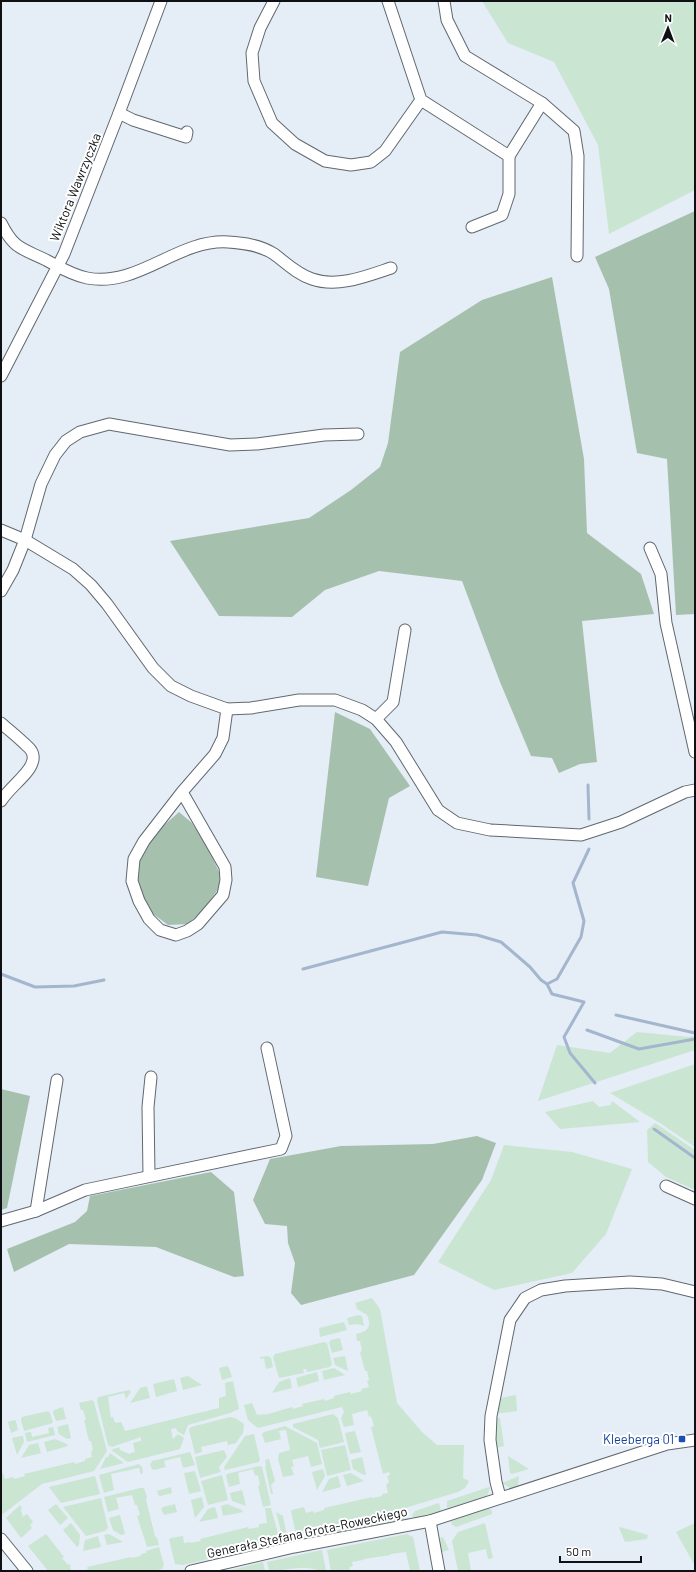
<svg xmlns="http://www.w3.org/2000/svg" width="696" height="1572" font-family="Barlow,sans-serif">
	<style>
		.green { fill: #cae6d3 }
		.forest { fill: #a5c1ae }
		.lines { fill: none; stroke-linecap: round; stroke-linejoin: round }
		.stream { stroke: #a4b6ce; stroke-width: 3 }
		.street-casing { stroke: #61686f; stroke-width: 13 }
		.street { stroke: #fff; stroke-width: 11 }
		.transit-dot { fill: #1a4fb4; stroke: #fff; stroke-width: 1.5 }
		.labels { text-anchor: middle; stroke-width: 4; stroke-linejoin: round; paint-order: stroke }
		.street-label { font-size: 13px; fill: #0e1013; stroke: #fff }
		.transit-label { font-size: 13px; fill: #164399; stroke: #fff; text-anchor: end }
	</style>
	<rect width="100%" height="100%" fill="#e5edf6"/>
	<!-- green -->
	<g class="green">
		<polygon points="482,1 695,1 695,190 609,234 598,145 554,62 508,43"/>
		<polygon points="637,1032 689,1037 695,1036 695,1050 538,1101 557,1045 610,1053"/>
		<polygon points="695,1064 695,1147 660,1123 610,1093"/>
		<polygon points="593,1101 599,1107 611,1105 612,1101 640,1122 560,1129 545,1112"/>
		<polygon points="655,1123 695,1150 695,1190 666,1177 648,1162 647,1130"/>
		<polygon points="504,1145 572,1152 632,1169 606,1234 572,1273 494,1290 438,1262 491,1180"/>
		<path d="M372 1298 380 1309 397 1403 422 1432 437 1445H464L463 1478 469 1481 465 1488 458 1492 405 1508 300 1534H296L291 1511 292 1510 304 1507 306 1513 313 1511 314 1513 324 1510V1508L372 1497 373 1498 382 1496V1494L388 1493 386 1485 389 1482 387 1476 390 1475 389 1472 383 1474 371 1427 374 1426 371 1416 369 1417 367 1410 352 1414 354 1425 344 1427 341 1418 344 1412 342 1407 258 1428 248 1420 244 1405 252 1403 257 1415 265 1414V1415L292 1407 293 1409 303 1406 302 1404 324 1399 325 1401 334 1398V1396L350 1392 351 1394 362 1391 361 1389 369 1387 367 1381 369 1380 367 1371H365L360 1352 362 1351 360 1341H357L356 1334C368 1332 372 1327 367 1315L357 1309 355 1303Z"/>
		<polygon points="358,1315 362,1316 364,1326 358,1324 349,1325 347,1318"/>
		<polygon points="344,1322 347,1330 320,1337 319,1328"/>
		<polygon points="340,1338 343,1350 332,1353 329,1343 331,1340"/>
		<polygon points="324,1342 327,1343 332,1364 330,1367 307,1372 306,1369 303,1369 304,1373 279,1378 273,1357 275,1354"/>
		<polygon points="268,1356 271,1358 273,1367 266,1369 264,1358 261,1359 260,1357"/>
		<polygon points="345,1356 348,1371 335,1365 333,1358"/>
		<polygon points="227,1366 229,1368 232,1377 222,1380 219,1368"/>
		<polygon points="334,1368 345,1375 324,1380 322,1371"/>
		<polygon points="317,1372 319,1381 298,1387 296,1378"/>
		<polygon points="188,1376 202,1385 183,1390 180,1378"/>
		<polygon points="290,1378 292,1388 272,1393 279,1382"/>
		<polygon points="174,1379 177,1391 156,1397 153,1384"/>
		<polygon points="233,1381 239,1409 230,1413 188,1425 184,1435 177,1431 176,1428 171,1429 173,1439 178,1434 184,1438 180,1449 128,1462 111,1450 119,1447 120,1450 129,1454 135,1452 133,1443 141,1441 141,1437 112,1447 108,1445 97,1401 98,1397 129,1390 131,1392 126,1399 124,1393 108,1397 111,1418 113,1417 115,1423 121,1422 125,1431 219,1408 219,1398 226,1396 225,1383"/>
		<polygon points="147,1386 150,1398 130,1403 140,1388"/>
		<polygon points="516,1395 517,1411 502,1413 495,1413 495,1407 501,1398"/>
		<polygon points="92,1400 94,1402 107,1451 94,1471 42,1484 3,1514 1,1511 1,1469 5,1479 13,1477 14,1479 25,1476 24,1474 74,1462 75,1464 85,1461 85,1459 92,1457 91,1451 93,1450 91,1441 89,1441 84,1420 86,1420 83,1410 81,1410 79,1403"/>
		<polygon points="63,1407 66,1419 56,1421 53,1413 54,1410"/>
		<polygon points="48,1411 50,1413 53,1423 24,1431 21,1420 22,1417"/>
		<polygon points="333,1414 338,1418 344,1442 320,1448 318,1440 293,1427 293,1424"/>
		<polygon points="230,1417 235,1418 244,1424 243,1433 236,1443 228,1445 227,1441 201,1447 202,1452 195,1454 189,1430 191,1427"/>
		<polygon points="492,1418 500,1418 504,1446 496,1448"/>
		<polygon points="14,1420 16,1421 18,1430 11,1433 8,1422"/>
		<polygon points="68,1424 71,1438 67,1439 59,1434 57,1427"/>
		<polygon points="285,1426 317,1443 322,1464 311,1467 308,1456 292,1460 294,1466 291,1467 294,1475 283,1477 278,1459 279,1453 290,1450 286,1430 279,1431 281,1439 265,1443 262,1434 264,1432"/>
		<polygon points="53,1427 55,1435 27,1442 25,1433 31,1432 32,1437 49,1433 48,1428"/>
		<polygon points="355,1431 361,1452 350,1454 345,1433"/>
		<polygon points="254,1434 260,1460 259,1462 225,1470 224,1467 245,1436"/>
		<polygon points="21,1436 23,1436 24,1442 17,1455 12,1438"/>
		<polygon points="55,1439 67,1444 68,1446 47,1452 44,1442"/>
		<polygon points="38,1443 41,1453 21,1458 29,1445"/>
		<polygon points="345,1445 351,1470 327,1476 321,1450"/>
		<polygon points="224,1450 227,1457 219,1467 221,1472 200,1478 195,1457"/>
		<polygon points="190,1452 195,1465 183,1468 180,1457 164,1461 166,1467 154,1470 152,1469 150,1465 152,1461"/>
		<polygon points="110,1453 124,1463 100,1469 106,1457 108,1457"/>
		<polygon points="508,1456 529,1469 512,1474 510,1473"/>
		<polygon points="362,1457 366,1474 364,1475 353,1469 351,1460"/>
		<polygon points="269,1459 275,1481 271,1485 273,1494 271,1494 265,1466 266,1466 265,1460"/>
		<polygon points="139,1464 142,1467 143,1472 141,1475 139,1468 111,1474 114,1490 104,1493 99,1475"/>
		<polygon points="259,1466 262,1467 271,1505 263,1507 258,1486 260,1485 258,1475 255,1476 253,1469 238,1473 240,1484 229,1487 226,1476 227,1474"/>
		<polygon points="323,1469 325,1476 317,1490 312,1472"/>
		<polygon points="195,1471 201,1491 189,1494 184,1473"/>
		<polygon points="351,1473 364,1481 347,1486 343,1475"/>
		<polygon points="222,1475 228,1500 208,1505 201,1481"/>
		<polygon points="95,1476 100,1494 61,1503 49,1487"/>
		<polygon points="338,1476 341,1487 322,1492 329,1479"/>
		<polygon points="519,1476 518,1486 510,1488 502,1483"/>
		<polygon points="171,1487 172,1493 160,1496 158,1495 157,1491"/>
		<polygon points="489,1487 490,1488 487,1496 448,1508 447,1507 447,1501"/>
		<polygon points="140,1488 144,1488 147,1497 146,1500 155,1536 157,1538 159,1545 147,1547 137,1516 140,1515 137,1505 135,1505 132,1495 116,1498 119,1509 108,1512 104,1497"/>
		<polygon points="242,1490 246,1506 232,1501 230,1493"/>
		<polygon points="202,1497 204,1507 195,1518 191,1500"/>
		<polygon points="101,1498 108,1528 105,1531 86,1536 63,1507"/>
		<polygon points="439,1503 441,1511 414,1518 412,1515 415,1511"/>
		<polygon points="56,1504 68,1518 60,1525 48,1510"/>
		<polygon points="175,1504 177,1512 164,1515 161,1509 163,1507"/>
		<polygon points="227,1504 242,1510 243,1512 223,1516 221,1506"/>
		<polygon points="20,1505 22,1508 21,1510 23,1517 27,1514 33,1522 30,1525 32,1528 21,1538 6,1518"/>
		<polygon points="215,1507 218,1518 199,1522 208,1509"/>
		<polygon points="265,1508 271,1508 279,1537 278,1542 183,1565 175,1564 169,1539 171,1538 183,1536 184,1543 191,1542 191,1543 201,1541 200,1539 248,1527 249,1529 259,1527 259,1524 267,1523"/>
		<polygon points="489,1508 492,1511 492,1514 456,1527 452,1525 451,1521"/>
		<polygon points="276,1512 283,1516 287,1537 282,1535"/>
		<polygon points="405,1513 407,1515 408,1519 308,1539 307,1538"/>
		<polygon points="120,1515 125,1534 121,1535 113,1530 109,1518"/>
		<polygon points="71,1523 80,1535 79,1545 77,1547 63,1530"/>
		<polygon points="485,1523 493,1558 488,1559 486,1549 468,1553 471,1571 458,1571 452,1541 458,1532"/>
		<polygon points="695,1523 695,1566 676,1532"/>
		<polygon points="620,1527 648,1535 647,1539 625,1542 619,1528"/>
		<polygon points="46,1534 64,1557 62,1558 68,1565 70,1564 71,1571 48,1571 28,1546"/>
		<polygon points="109,1534 123,1542 107,1545 104,1535"/>
		<polygon points="407,1534 413,1537 420,1571 410,1571 406,1552 391,1554 390,1555 364,1559 363,1560 352,1562 353,1566 350,1567 349,1571 331,1571 327,1550"/>
		<polygon points="98,1536 101,1547 83,1551 85,1540"/>
		<polygon points="443,1537 449,1550 442,1552 440,1538"/>
		<polygon points="159,1547 164,1565 162,1569 153,1571 81,1571 88,1569 87,1567 131,1557 131,1558 141,1556 141,1554 146,1553 146,1551"/>
		<path d="M322 1550 326 1571C317 1571 310 1567 301 1568 290 1568 280 1571 269 1571L267 1562Z"/>
		<polygon points="263,1562 265,1571 227,1571"/>
	</g>
	<!-- forest -->
	<g class="forest">
		<polygon points="695,211 695,614 676,615 667,459 637,453 609,289 595,257"/>
		<polygon points="552,277 584,459 587,533 641,574 654,614 582,621 597,762 580,764 559,773 552,758 531,756 500,682 462,581 379,571 325,590 292,617 219,616 170,541 309,518 351,490 380,467 388,443 400,352 482,300"/>
		<polygon points="335,712 370,729 410,786 389,798 368,886 316,877"/>
		<polygon points="179,812 192,823 208,848 220,874 219,888 205,908 188,924 168,925 148,910 136,872 141,856 153,835"/>
		<polygon points="1,1089 30,1096 7,1208 1,1210"/>
		<polygon points="477,1136 496,1143 482,1180 414,1275 301,1305 291,1293 295,1263 288,1243 287,1226 265,1224 253,1200 270,1159 341,1146 433,1144"/>
		<polygon points="211,1172 234,1192 244,1276 234,1277 156,1247 69,1244 14,1272 7,1249 75,1222 87,1211 90,1196"/>
	</g>
	<g class="lines">
		<!-- stream -->
		<g class="stream">
			<polyline points="588,785 589,819"/>
			<polyline points="303,969 442,932 477,935 501,942 530,967 541,980 547,984 552,994 584,1002 564,1037 570,1053 595,1083"/>
			<polyline points="1,974 35,987 74,986 104,980"/>
			<polyline points="547,984 557,979 581,937 584,921 573,883 589,849"/>
			<polyline points="616,1015 695,1033"/>
			<polyline points="587,1030 639,1049 695,1039"/>
			<polyline points="654,1129 695,1158"/>
		</g>
		<!-- street casing -->
		<g class="street-casing">
			<g id="street">
				<polyline points="274,1 260,28 252,53 254,81 272,123 295,144 325,161 351,165 371,162 385,151 421,100"/>
				<polyline points="388,1 421,100 509,156 509,194 502,215 472,227"/>
				<polyline points="444,1 447,20 465,56 542,103 574,131 578,156 577,256"/>
				<polyline points="119,113 133,120 186,137 187,132"/>
				<polyline points="509,156 542,103"/>
				<path d="M1 223C14 249 21 248 46 260 59 267 72 275 87 278 138 288 177 239 228 242 244 243 260 245 274 254 286 263 297 274 312 279 338 288 367 276 391 268"/>
				<polyline points="1,376 64,254 119,113 161,1"/>
				<polyline points="1,530 25,540 73,569 91,585 107,604 153,668 171,686 191,696 227,709 251,708 299,700 335,700 362,710 376,719 396,742 438,810 457,823 490,830 581,835 621,822 685,792 695,790"/>
				<polyline points="650,548 661,574 666,623 695,752"/>
				<polyline points="1,591 13,570 25,540 41,484 55,455 66,441 80,432 109,424 230,445 257,444 324,435 358,434"/>
				<polyline points="376,719 393,702 405,630"/>
				<path d="M1 723C10 731 19 738 27 746 32 750 35 756 32 763 29 774 8 789 1 801"/>
				<polyline points="182,792 225,867 226,880 223,895 198,924 187,931 176,935 160,930 149,919 139,901 132,881 134,859 144,841 182,792 215,754 223,738 227,709"/>
				<polyline points="149,1176 148,1107 151,1077"/>
				<polyline points="666,1186 695,1199"/>
				<polyline points="36,1211 57,1080"/>
				<polyline points="1,1221 36,1211 85,1190 281,1149 286,1136 267,1048"/>
				<polyline points="500,1497 496,1482 490,1440 491,1416 510,1320 525,1298 541,1290 565,1286 630,1282 662,1284 695,1292"/>
				<polyline points="430,1521 439,1571"/>
				<polyline points="1,1539 27,1571"/>
				<polyline points="191,1571 294,1547 430,1521 667,1444 695,1440"/>
			</g>
		</g>
		<!-- street -->
		<use href="#street" class="street"/>
	</g>
	<!-- markers -->
	<rect class="transit-dot" x="678" y="1435" width="8" height="8" rx="2"/>
	<g class="labels">
		<!-- street labels -->
		<g class="street-label">
			<text transform="translate(75 187) rotate(-68)" y="5">Wiktora Wawrzyczka</text>
			<text transform="translate(307 1532) rotate(-12)" y="5">Generała Stefana Grota-Roweckiego</text>
		</g>
		<!-- transit labels -->
		<g class="transit-label">
			<text x="674" y="1444">Kleeberga 01</text>
		</g>
	</g>
	<!-- border -->
	<rect width="696" height="1572" fill="none" stroke="#0e1013" stroke-width="4"/>
	<!-- north arrow -->
	<g transform="translate(668 28) rotate(1)" stroke="#ffffff" stroke-width="3" paint-order="stroke">
	<path d="M0-3L7 15L0 10L-7 15Z" fill="#0e1013"/>
	<text y="-6" font-size="11" font-weight="bold" text-anchor="middle" fill="#0e1013">N</text>
	</g>
	<!-- scale -->
	<path d="M560 1556v6h81v-6" fill="none" stroke="#0e1013" stroke-width="2"/>
	<text x="566" y="1556" font-size="12" fill="#0e1013" stroke="#ffffff" stroke-width="3" paint-order="stroke">50 m</text>
</svg>
